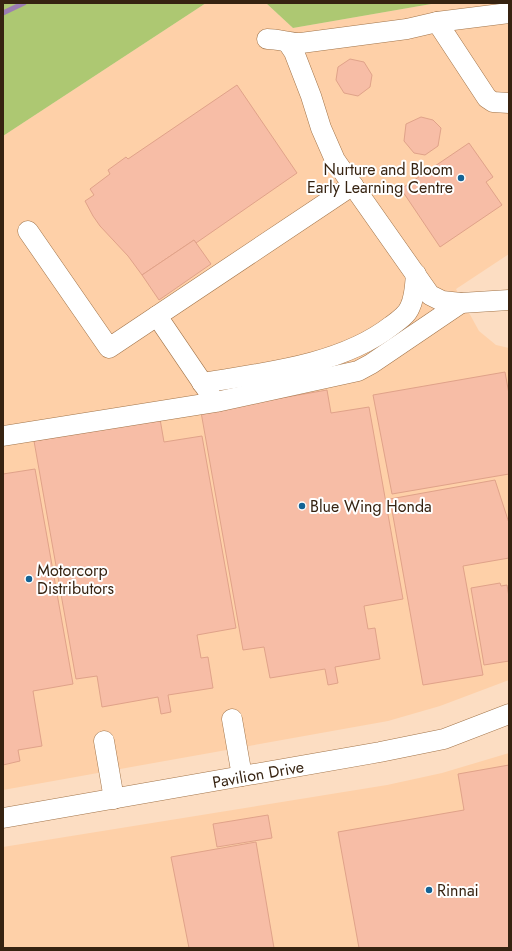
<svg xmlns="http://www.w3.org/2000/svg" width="512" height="951" font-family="Jost,sans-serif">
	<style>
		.built { fill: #fed0a8 }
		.green { fill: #adc872 }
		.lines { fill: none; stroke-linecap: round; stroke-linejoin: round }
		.stream { stroke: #9c7db3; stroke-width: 5 }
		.building { fill: #f7bda6; stroke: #e0a289 }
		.minor-casing { stroke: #a27449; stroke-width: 21 }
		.minor { stroke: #fff; stroke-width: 20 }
		.poi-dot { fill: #146395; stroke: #fff; stroke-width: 1.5 }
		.labels { text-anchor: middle; stroke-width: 4; stroke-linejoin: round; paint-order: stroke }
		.poi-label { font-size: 16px; fill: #362311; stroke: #fff; text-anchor: start }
		.street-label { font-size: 16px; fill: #362311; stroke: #fff }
	</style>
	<rect width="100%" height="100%" fill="#fcddc2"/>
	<!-- built -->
	<g class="built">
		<polygon points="206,3 266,3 293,28 437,3 509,3 509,254 456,289 479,331 496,345 509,348 509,680 440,706 388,721 3,790 3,136"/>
		<polygon points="509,753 509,948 3,948 3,847 387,785 442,773"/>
	</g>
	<!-- green -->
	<g class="green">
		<polygon points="3,3 206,3 3,136"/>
		<polygon points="266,3 437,3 293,28"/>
	</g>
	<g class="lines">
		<!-- stream -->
		<polyline class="stream" points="3,13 24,3"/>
	</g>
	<!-- building -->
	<g class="building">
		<polygon points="350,59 364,62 372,75 370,87 358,96 344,93 336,80 338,67"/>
		<polygon points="237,85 297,173 196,243 194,240 142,275 128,256 100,226 93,216 85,201 94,195 90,189 110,174 108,170 126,157 128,159"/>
		<polygon points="421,117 433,120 441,128 438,146 425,155 414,153 404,141 406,124"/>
		<polygon points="469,143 493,177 486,182 502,205 440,247 401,189"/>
		<polygon points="194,240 211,264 159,300 142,275"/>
		<polygon points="505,372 509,394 509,474 392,494 373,395"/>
		<polygon points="327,390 331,413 369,407 403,599 364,606 368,629 375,628 380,659 335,667 338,683 328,685 325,669 270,678 264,647 243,650 201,412"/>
		<polygon points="160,419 164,442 202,436 236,628 197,635 201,658 208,657 213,688 168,695 171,712 161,714 158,697 102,707 97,676 76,679 34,441"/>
		<polygon points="35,469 73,684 33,691 42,746 18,750 20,761 3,765 3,474"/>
		<polygon points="495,480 509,523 509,558 463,566 483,675 423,685 390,499"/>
		<polygon points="500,583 501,586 507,585 509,597 509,661 484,665 471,588"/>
		<polygon points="509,765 509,948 359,948 338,832 464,810 458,774"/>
		<polygon points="268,815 272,838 217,847 213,824"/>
		<polygon points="256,842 274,948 189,948 171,857"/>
	</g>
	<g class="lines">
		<!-- minor casing -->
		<g class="minor-casing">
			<g id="minor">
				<polyline points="437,22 487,98 493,102 509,103"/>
				<path d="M267 39C279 39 289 43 301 43L407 29 437 22 509 13"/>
				<polyline points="288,43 294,52 311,96 321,128 335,160 430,295 442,301 461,303 509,300"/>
				<polyline points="28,231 109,348 353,185"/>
				<polyline points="157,316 210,394"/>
				<path d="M202 383C263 373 341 365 391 326 398 321 407 315 410 307 415 297 415 285 416 274"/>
				<polyline points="3,436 216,402 358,371 371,364 461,303"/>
				<polyline points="232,719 242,776"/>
				<polyline points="104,741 114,799"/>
				<polyline points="3,818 380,752 444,739 509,714"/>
			</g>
		</g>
		<!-- minor -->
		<use href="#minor" class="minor"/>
	</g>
	<!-- markers -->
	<g class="poi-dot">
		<circle cx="461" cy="178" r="4"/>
		<circle cx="302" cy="506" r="4"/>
		<circle cx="29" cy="579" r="4"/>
		<circle cx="429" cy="890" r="4"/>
	</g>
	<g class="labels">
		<!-- poi labels -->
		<g class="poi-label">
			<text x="453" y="175" text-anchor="end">Nurture and Bloom<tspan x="453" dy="18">Early Learning Centre</tspan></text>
			<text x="310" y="512">Blue Wing Honda</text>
			<text x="37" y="576">Motorcorp<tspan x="37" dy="18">Distributors</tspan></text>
			<text x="437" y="896">Rinnai</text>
		</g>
		<!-- street labels -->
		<g class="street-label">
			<text transform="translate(258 774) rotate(-10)" y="6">Pavilion Drive</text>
		</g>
	</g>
	<!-- border -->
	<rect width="512" height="951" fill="none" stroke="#362311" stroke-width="8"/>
</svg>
